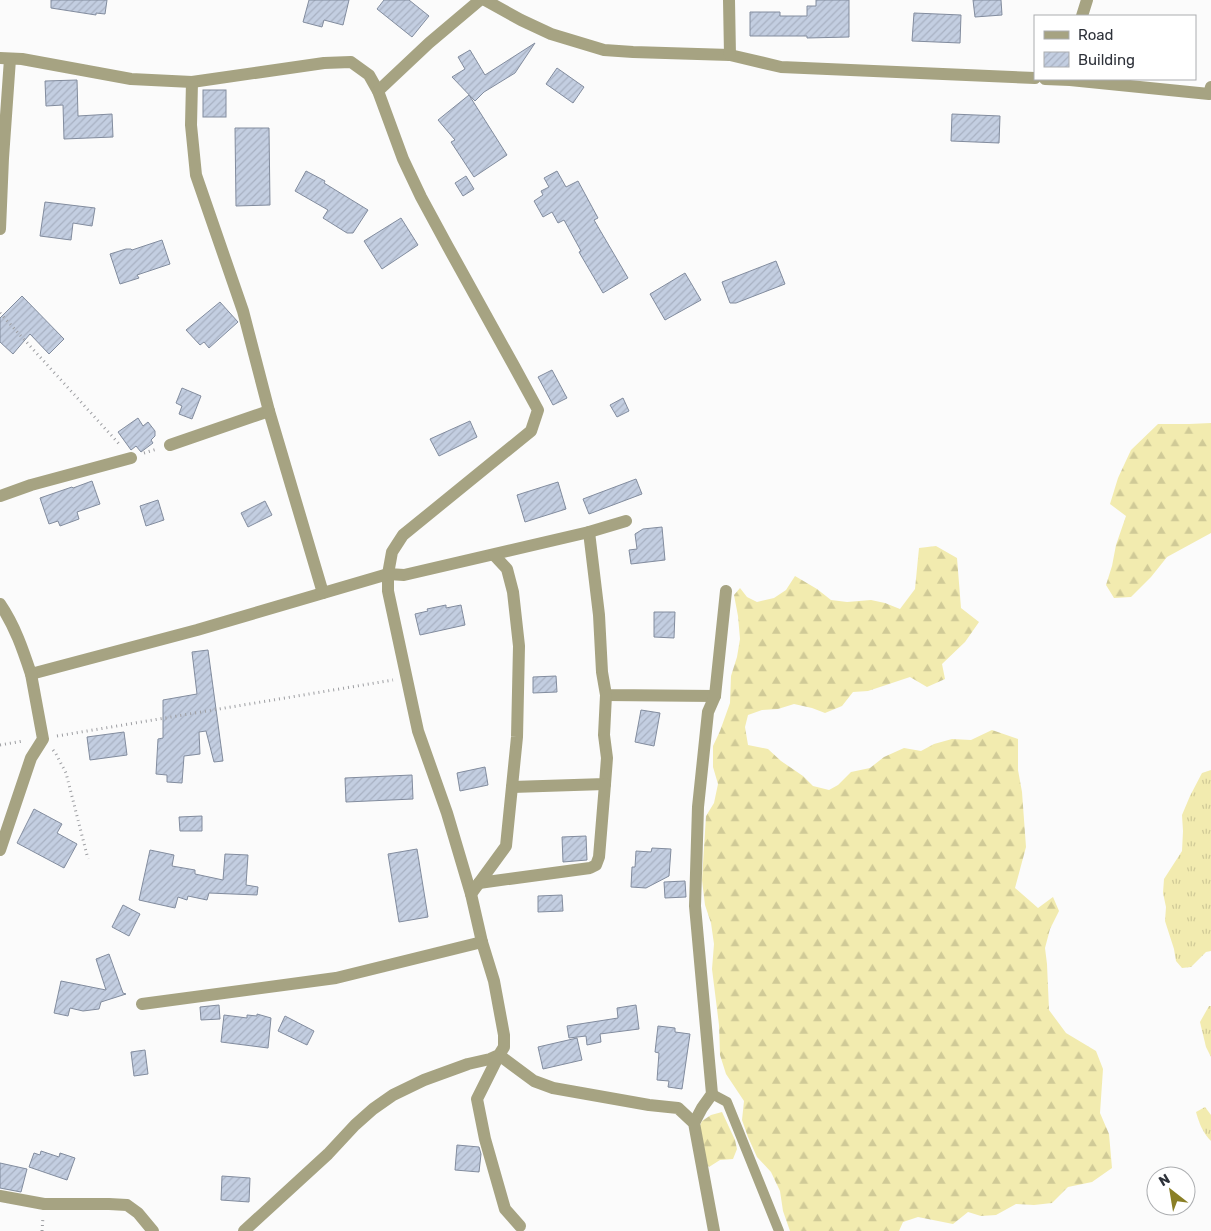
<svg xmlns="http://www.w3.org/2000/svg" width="1211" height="1231" font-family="Rubik,sans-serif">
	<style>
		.grass { fill: url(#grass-tufts) }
		.forest { fill: url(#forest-firs) }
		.building { fill: url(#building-hatch); stroke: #828c9e }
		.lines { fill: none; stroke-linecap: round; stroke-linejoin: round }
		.path { stroke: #9d9ea2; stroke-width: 3; stroke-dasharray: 1 4; stroke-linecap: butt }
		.lane { stroke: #a6a382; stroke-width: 10 }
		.street { stroke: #a6a382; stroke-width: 12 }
	</style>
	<defs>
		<pattern id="grass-tufts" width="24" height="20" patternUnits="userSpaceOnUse" patternTransform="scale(1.25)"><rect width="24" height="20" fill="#f2ebaf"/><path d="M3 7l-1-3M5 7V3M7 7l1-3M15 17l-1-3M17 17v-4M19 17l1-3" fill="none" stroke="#d0ca97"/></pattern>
		<pattern id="forest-firs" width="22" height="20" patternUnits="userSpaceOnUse" patternTransform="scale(1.25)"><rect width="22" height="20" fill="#f2ebaf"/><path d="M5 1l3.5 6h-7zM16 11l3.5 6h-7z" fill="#d0ca97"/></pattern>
		<pattern id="building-hatch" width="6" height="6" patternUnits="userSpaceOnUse" patternTransform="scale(1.25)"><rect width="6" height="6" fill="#c3cee1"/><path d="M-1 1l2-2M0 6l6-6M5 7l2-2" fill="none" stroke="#a8b1c2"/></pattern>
	</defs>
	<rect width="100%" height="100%" fill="#fbfbfb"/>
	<!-- grass -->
	<g class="grass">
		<polygon points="1211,770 1211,951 1206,952 1191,967 1182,968 1176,961 1174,949 1165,921 1166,907 1163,893 1164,879 1182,851 1183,831 1182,815 1190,796 1202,773"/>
		<polygon points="1209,1006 1211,1006 1211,1057 1206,1047 1200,1022"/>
		<path d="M1205 1107 1211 1115V1141C1203 1133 1199 1123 1196 1112Z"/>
	</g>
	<!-- forest -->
	<g class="forest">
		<polygon points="1211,423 1211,533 1167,557 1151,577 1131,597 1114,598 1106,585 1112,566 1116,545 1126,516 1110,504 1118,478 1131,450 1158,424 1189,424"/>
		<polygon points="936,546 957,558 961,608 979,622 965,642 942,664 945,679 927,687 910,677 868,691 853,692 842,706 825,713 812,708 794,704 778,709 762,710 748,715 745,727 748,745 768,749 781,761 803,776 813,786 829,790 838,785 851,772 870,768 884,757 904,748 921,751 934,744 952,739 971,740 992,730 1018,739 1018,770 1022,792 1026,847 1015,888 1038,908 1053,897 1059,911 1050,929 1045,948 1047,964 1049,1010 1066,1033 1096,1051 1103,1069 1100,1113 1109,1134 1112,1168 1092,1182 1068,1187 1052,1203 1034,1205 1016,1204 996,1215 981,1216 968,1212 953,1224 918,1217 903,1222 899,1231 790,1231 783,1211 780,1191 771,1172 757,1157 748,1137 742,1120 744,1101 726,1074 720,1055 719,1025 712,969 714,944 711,923 705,905 702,880 706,816 714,803 718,784 713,767 713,746 720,731 730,703 731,676 737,657 740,639 738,616 734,595 740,588 747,597 757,602 774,598 786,590 795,576 817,589 831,600 847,602 871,600 885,603 900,609 915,589 919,548"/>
		<polygon points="722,1112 735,1140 737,1149 733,1159 720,1160 709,1167 704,1160 698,1130 702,1121 711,1115"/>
	</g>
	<!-- building -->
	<g class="building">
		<polygon points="51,0 107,0 105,14 96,13 96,15 51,8"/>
		<polygon points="309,0 349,0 343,25 324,20 322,27 303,22"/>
		<polygon points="384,0 409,0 429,16 412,37 377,9"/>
		<polygon points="816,0 849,0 849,37 807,38 807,36 750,36 750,12 780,12 780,16 807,16 807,6 816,6"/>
		<polygon points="973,0 1001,0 1002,15 975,17"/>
		<polygon points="914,13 961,15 960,43 912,41"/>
		<polygon points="535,43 515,73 484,92 475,101 452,77 465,69 458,57 470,50 485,75"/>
		<polygon points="557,68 584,87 573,103 546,84"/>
		<polygon points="77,80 78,116 112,114 113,137 64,139 63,105 46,106 45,81"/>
		<rect x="203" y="90" width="23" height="27"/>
		<polygon points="469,95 507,155 474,177 451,142 455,140 438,120"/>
		<polygon points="952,114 1000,116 999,143 951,141"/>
		<polygon points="235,128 269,128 270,205 236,206"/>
		<polygon points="306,171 325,181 324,183 368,210 353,233 347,233 323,218 328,210 295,191"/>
		<polygon points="557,171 566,187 578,181 598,218 594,220 628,278 603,293 579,252 581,251 564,220 558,223 552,212 543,217 534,201 543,195 541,191 549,187 544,178"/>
		<polygon points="466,176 474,189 463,196 455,183"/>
		<polygon points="45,202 95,208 92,226 73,223 71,240 40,236"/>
		<polygon points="401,218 418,245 382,269 364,241"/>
		<polygon points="162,240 170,264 137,275 139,278 120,284 110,254 126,249 131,249 132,250"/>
		<polygon points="776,261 785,284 736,303 730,303 722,282"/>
		<polygon points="685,273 701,300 665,320 650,294"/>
		<polygon points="22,296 64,339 49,354 30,334 13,354 0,342 0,318"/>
		<polygon points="220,302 238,322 209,348 204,342 200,345 186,330"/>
		<polygon points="552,370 567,398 553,405 538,377"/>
		<polygon points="182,388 201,396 192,419 179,414 182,406 176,403"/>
		<polygon points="623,398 629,411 617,417 610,405"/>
		<polygon points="138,418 143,426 148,422 155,431 155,436 151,440 153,443 141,452 136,446 131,450 118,432"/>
		<polygon points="470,421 477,437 439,456 430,439"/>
		<polygon points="636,479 642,494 589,514 583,499"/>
		<polygon points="92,481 100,504 77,512 79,519 60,526 58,521 49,524 40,498 72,487 73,488"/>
		<polygon points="558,482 566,509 525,522 517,495"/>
		<polygon points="158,500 164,520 146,526 140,506"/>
		<polygon points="265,501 272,515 248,527 241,513"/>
		<polygon points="662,527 665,560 631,564 629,550 637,549 635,534 643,529"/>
		<polygon points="446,605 446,608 461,605 465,625 420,635 415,614 428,611 427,609"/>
		<polygon points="654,612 675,612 674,638 654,637"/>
		<polygon points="208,650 223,761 214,762 206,731 199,732 200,754 184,756 182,783 167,782 167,775 156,774 158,739 163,738 163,700 197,694 192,652"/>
		<polygon points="556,676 557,692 533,693 533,677"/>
		<polygon points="641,710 660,713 654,746 635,742"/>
		<polygon points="124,732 127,755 90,760 87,737"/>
		<polygon points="485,767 488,785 460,791 457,773"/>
		<polygon points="412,775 413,799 346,802 345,778"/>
		<polygon points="34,809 62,824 57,833 77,844 64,868 17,843"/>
		<polygon points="202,816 202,831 180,831 179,817"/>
		<polygon points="586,836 587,860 563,862 562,837"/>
		<polygon points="652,848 671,849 669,876 646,888 631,887 632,867 635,867 636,851 651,852"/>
		<polygon points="417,849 428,917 399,922 388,854"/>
		<polygon points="150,850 174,855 172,866 195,870 195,874 223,880 225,854 248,855 246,885 258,887 257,895 209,893 207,900 188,896 187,900 178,897 175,908 139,900"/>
		<polygon points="685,881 686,897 665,898 664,882"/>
		<polygon points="562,895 563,911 538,912 538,896"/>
		<polygon points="123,905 140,914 129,936 112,927"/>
		<polygon points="109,954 123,993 126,994 101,1002 99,1009 83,1011 70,1008 68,1016 54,1013 61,981 106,990 96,959"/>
		<polygon points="219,1005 220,1019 201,1020 200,1007"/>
		<polygon points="636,1005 639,1029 600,1034 601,1042 587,1045 586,1036 569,1038 567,1026 618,1018 617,1008"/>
		<polygon points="257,1014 271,1018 268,1048 221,1042 224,1015 247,1018 247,1015 257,1016"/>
		<polygon points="285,1016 314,1031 307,1045 278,1031"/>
		<polygon points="658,1026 675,1028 675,1032 690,1034 682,1089 668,1087 669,1081 657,1080 659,1053 655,1052"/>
		<polygon points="577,1038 582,1060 543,1069 538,1047"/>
		<polygon points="145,1050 148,1074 134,1076 131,1052"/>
		<polygon points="457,1145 479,1147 481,1154 479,1172 455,1170"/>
		<polygon points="41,1151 59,1157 60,1153 75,1158 67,1180 29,1167 34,1153 40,1155"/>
		<polygon points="0,1163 27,1169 21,1192 0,1188"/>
		<polygon points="222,1176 250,1178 249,1202 221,1200"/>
	</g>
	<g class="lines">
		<!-- path -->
		<g class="path">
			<polyline points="0,313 121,446"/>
			<polyline points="144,453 157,449"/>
			<polyline points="57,736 393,680"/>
			<polyline points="0,745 23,741"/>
			<polyline points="53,750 56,754 66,773 88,859"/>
			<polyline points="42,1231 43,1217"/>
		</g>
		<!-- lane -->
		<polyline class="lane" points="712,1094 727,1102 779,1231"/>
		<!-- street -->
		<g class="street">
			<polyline points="485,0 521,20 551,34 604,50 633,52 730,55 781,67 1035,78"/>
			<polyline points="729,0 730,55"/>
			<polyline points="1082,16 1087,0"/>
			<polyline points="0,58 22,59 131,79 192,82 324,63 351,62 369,75 378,91 403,159 421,197 447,245 514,366 538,410 531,431 403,535 392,552 388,574 388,591 418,731 447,813 471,894 482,942 494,981 504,1035 504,1047 499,1055 490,1059 468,1064 424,1080 393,1095 373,1109 355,1125 328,1154 244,1231"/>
			<polyline points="1045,79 1070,80 1209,94 1211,87"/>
			<polyline points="192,82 191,125 196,175 243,311 269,411 323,593"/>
			<polyline points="378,91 429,43 480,0"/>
			<polyline points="0,229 3,158 10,59"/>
			<polyline points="170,445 269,411"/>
			<polyline points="0,496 31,485 131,458"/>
			<polyline points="589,532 599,615 602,672 606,695 715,696"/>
			<path d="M0 604C15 626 23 650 31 674L197 630 388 574 404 575 589 532 626 521"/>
			<polyline points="512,787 605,784 607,758 604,735 606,695"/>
			<polyline points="0,850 31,758 43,739 31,674"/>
			<polyline points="479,883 590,868 596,865 599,857 605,784"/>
			<polyline points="471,894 506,846 517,737 519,646 513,592 507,569 494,555"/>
			<polyline points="142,1004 336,978 482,942"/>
			<polyline points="694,1123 702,1108 712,1094 695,906 698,807 708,712 715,696 726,591"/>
			<polyline points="0,1196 44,1204 109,1204 127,1205 138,1213 153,1231"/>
			<polyline points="520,1226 505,1209 485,1139 477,1099 499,1055 534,1081 553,1088 649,1105 678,1108 694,1123 714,1231"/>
		</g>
	</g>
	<!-- legend -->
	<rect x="1034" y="15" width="162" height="65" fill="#ffffff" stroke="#abadb0"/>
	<rect x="1044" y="31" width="25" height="8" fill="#a6a382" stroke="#abadb0"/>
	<text x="1078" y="40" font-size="15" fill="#2e323a">Road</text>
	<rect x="1044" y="52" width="25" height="15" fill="url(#building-hatch)" stroke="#abadb0"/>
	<text x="1078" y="65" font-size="15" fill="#2e323a">Building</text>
	<!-- north arrow -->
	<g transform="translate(1171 1191) rotate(329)"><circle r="24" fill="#ffffff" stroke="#abadb0"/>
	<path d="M0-4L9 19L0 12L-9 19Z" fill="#8a7f26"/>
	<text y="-8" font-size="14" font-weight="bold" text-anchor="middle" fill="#2e323a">N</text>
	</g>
</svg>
